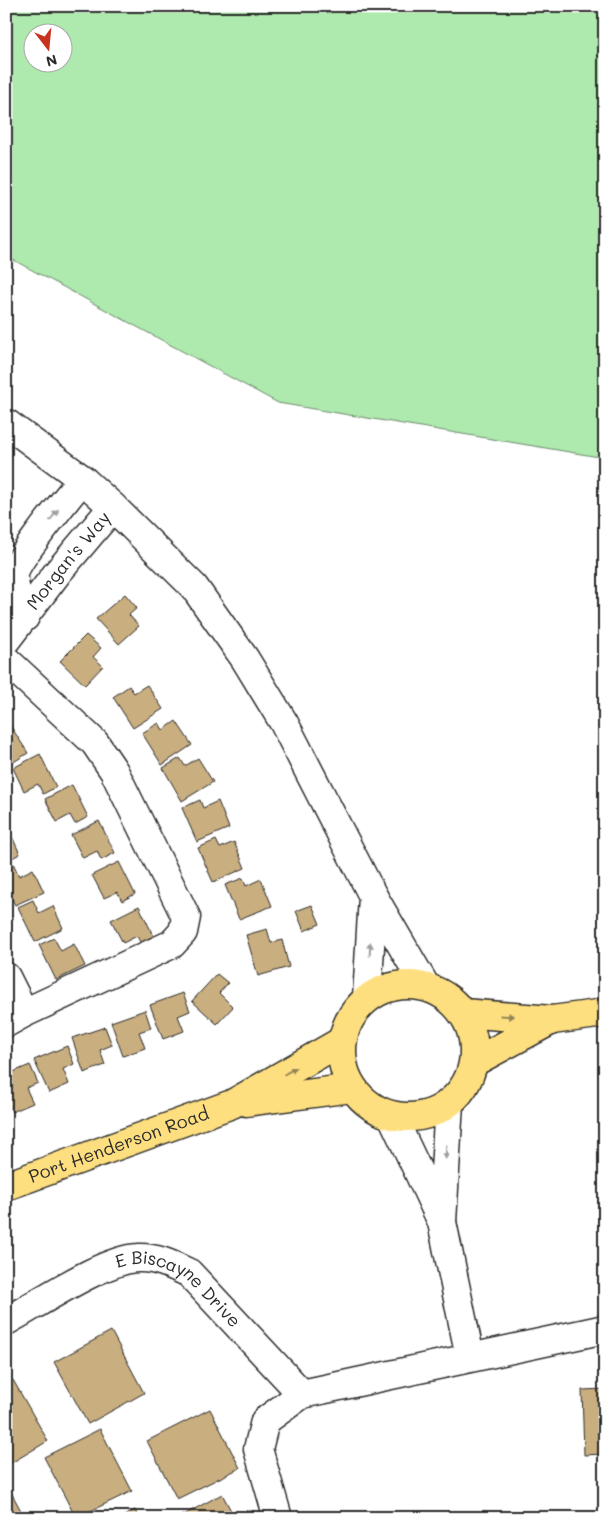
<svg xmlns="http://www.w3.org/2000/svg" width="611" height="1524" font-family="Mali,sans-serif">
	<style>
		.green { fill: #aee9ae; stroke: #6c8a6c; fill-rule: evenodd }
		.building { fill: #c9ae7f; stroke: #2b2b2b }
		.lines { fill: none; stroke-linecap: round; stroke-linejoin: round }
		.minor-casing { stroke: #2b2b2b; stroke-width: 31 }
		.major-casing { stroke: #2b2b2b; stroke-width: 31 }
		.minor { stroke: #fff; stroke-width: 28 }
		.major { stroke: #fedf80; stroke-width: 28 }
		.oneway { fill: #a0a0a0 }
		.oneway2 { fill: #948556 }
		.labels { text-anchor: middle; stroke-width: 4; stroke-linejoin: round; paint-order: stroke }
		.street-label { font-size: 18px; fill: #2b2b2b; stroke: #fff }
	</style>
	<rect width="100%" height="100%" fill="#fff"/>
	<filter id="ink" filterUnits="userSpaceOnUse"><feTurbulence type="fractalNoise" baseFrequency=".02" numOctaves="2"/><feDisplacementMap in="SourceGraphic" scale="10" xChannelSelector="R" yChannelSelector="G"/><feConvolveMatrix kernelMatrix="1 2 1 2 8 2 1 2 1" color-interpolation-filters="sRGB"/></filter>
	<g filter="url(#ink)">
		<!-- green -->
		<path class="green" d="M6 6H605V458L278 403 6 256ZM32 32H62V62H32Z"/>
		<!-- building -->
		<g class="building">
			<polygon points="125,594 137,608 129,615 139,626 119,644 96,619"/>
			<polygon points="86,635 101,648 93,657 103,666 85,685 60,661"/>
			<polygon points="147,685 163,709 133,728 113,697 129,686 134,693"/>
			<polygon points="6,719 28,753 12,763 6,753"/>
			<polygon points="176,721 192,745 162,765 142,733 159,723 163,730"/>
			<polygon points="40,754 56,787 43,794 38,784 24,791 13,768"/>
			<polygon points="180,758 185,766 198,758 213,782 182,801 163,768"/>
			<polygon points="72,785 88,817 75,824 70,815 57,822 45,799"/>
			<polygon points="200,800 203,808 218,801 229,828 197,842 182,808"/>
			<polygon points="99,821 115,853 101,860 97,851 83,858 71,835"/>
			<polygon points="10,832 20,854 6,861 6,834"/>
			<polygon points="216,840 220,848 234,842 245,868 213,882 198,848"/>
			<polygon points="119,862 135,894 122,901 117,892 104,898 92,875"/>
			<polygon points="13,863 19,876 33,869 44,892 15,905 6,887 6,866"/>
			<polygon points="243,878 246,886 261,879 272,906 239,919 225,885"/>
			<polygon points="33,900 39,913 53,906 63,928 35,942 18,907"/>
			<polygon points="312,905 320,924 304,931 296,911"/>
			<polygon points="139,906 155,939 142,946 137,936 123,943 111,920"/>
			<polygon points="267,929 271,943 282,940 289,967 258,976 246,935"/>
			<polygon points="54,938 61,951 74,944 85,966 56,980 39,945"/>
			<polygon points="217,974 228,983 219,993 233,1007 217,1024 192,1001"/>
			<polygon points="183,993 190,1011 178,1016 184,1031 163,1039 150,1005"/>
			<polygon points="145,1010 151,1028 139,1032 145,1048 123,1056 111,1022"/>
			<polygon points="105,1027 112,1045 100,1050 105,1065 84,1073 72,1038"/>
			<polygon points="67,1046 74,1064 63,1069 69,1084 49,1093 34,1060"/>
			<polygon points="30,1065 38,1083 26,1088 33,1103 12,1112 6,1099 6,1075"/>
			<polygon points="111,1331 144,1393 88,1424 54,1362"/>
			<polygon points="13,1380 48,1441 6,1466 6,1384"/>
			<polygon points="605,1389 605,1454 584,1455 582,1390"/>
			<polygon points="210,1409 240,1468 177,1499 147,1441"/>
			<polygon points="100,1429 132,1491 76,1518 44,1457"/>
			<polygon points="6,1483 25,1518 6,1518"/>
			<polygon points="222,1494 235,1518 178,1518"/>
			<polygon points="135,1510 139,1518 120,1518"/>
		</g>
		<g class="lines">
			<!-- minor casing -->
			<g class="minor-casing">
				<g id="minor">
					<polyline points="6,423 82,479 113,507 194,587 245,659 284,723 373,896"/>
					<path d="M25 617C21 604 13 590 14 576 14 561 70 495 82 479"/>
					<path id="s1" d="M6 640 58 572 113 507"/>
					<polyline points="6,660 95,743 114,771 186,917 183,932 172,944 24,1013 6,1023"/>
					<polyline points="6,977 24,1013"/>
					<polyline points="367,998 373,896 426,987"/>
					<polyline points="392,1116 442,1222 449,1103"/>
					<polyline points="442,1222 470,1357"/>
					<path id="s2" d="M6 1321C38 1304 104 1259 138 1258 156 1257 172 1265 189 1273L302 1394"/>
					<polyline points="278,1518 258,1449 265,1421 302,1394 605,1329"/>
				</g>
			</g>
			<!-- major casing -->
			<g class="major-casing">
				<g id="major">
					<circle cx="408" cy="1051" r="66"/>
					<polyline points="463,1013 552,1020 605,1013"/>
					<polyline points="474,1062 552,1020"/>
					<polyline points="246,1102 352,1088"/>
					<path id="s3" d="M6 1186 232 1104 342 1041"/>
				</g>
			</g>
			<!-- minor -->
			<use href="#minor" class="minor"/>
			<!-- major -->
			<use href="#major" class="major"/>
		</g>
		<!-- one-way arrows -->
		<defs><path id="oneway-solid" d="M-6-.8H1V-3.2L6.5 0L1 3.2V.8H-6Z" transform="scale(1.25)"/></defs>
		<g class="oneway">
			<use href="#oneway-solid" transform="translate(54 515) rotate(-53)"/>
			<use href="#oneway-solid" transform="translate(370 949) rotate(-87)"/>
			<use href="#oneway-solid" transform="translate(446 1152) rotate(93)"/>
		</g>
		<g class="oneway2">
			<use href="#oneway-solid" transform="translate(507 1016) rotate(4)"/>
			<use href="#oneway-solid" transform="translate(290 1071) rotate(-30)"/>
		</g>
	</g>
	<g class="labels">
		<!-- street labels -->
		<g class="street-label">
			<text dy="6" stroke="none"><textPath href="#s1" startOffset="101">Morgan's Way</textPath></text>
			<text dy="6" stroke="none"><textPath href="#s3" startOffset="120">Port Henderson Road</textPath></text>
			<text dy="6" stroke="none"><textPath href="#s2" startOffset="198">E Biscayne Drive</textPath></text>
		</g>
	</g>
	<!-- margin -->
	<rect width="611" height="1524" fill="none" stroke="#fff" stroke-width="25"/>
	<rect x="12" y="12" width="586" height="1499" fill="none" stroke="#2b2b2b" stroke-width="2" filter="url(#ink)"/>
	<!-- north arrow -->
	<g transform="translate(48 48) rotate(164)"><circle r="24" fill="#ffffff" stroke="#aaaaaa"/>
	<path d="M0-4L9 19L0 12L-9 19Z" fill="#c8321e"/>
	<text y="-8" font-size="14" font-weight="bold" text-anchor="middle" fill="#2b2b2b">N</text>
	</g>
</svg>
